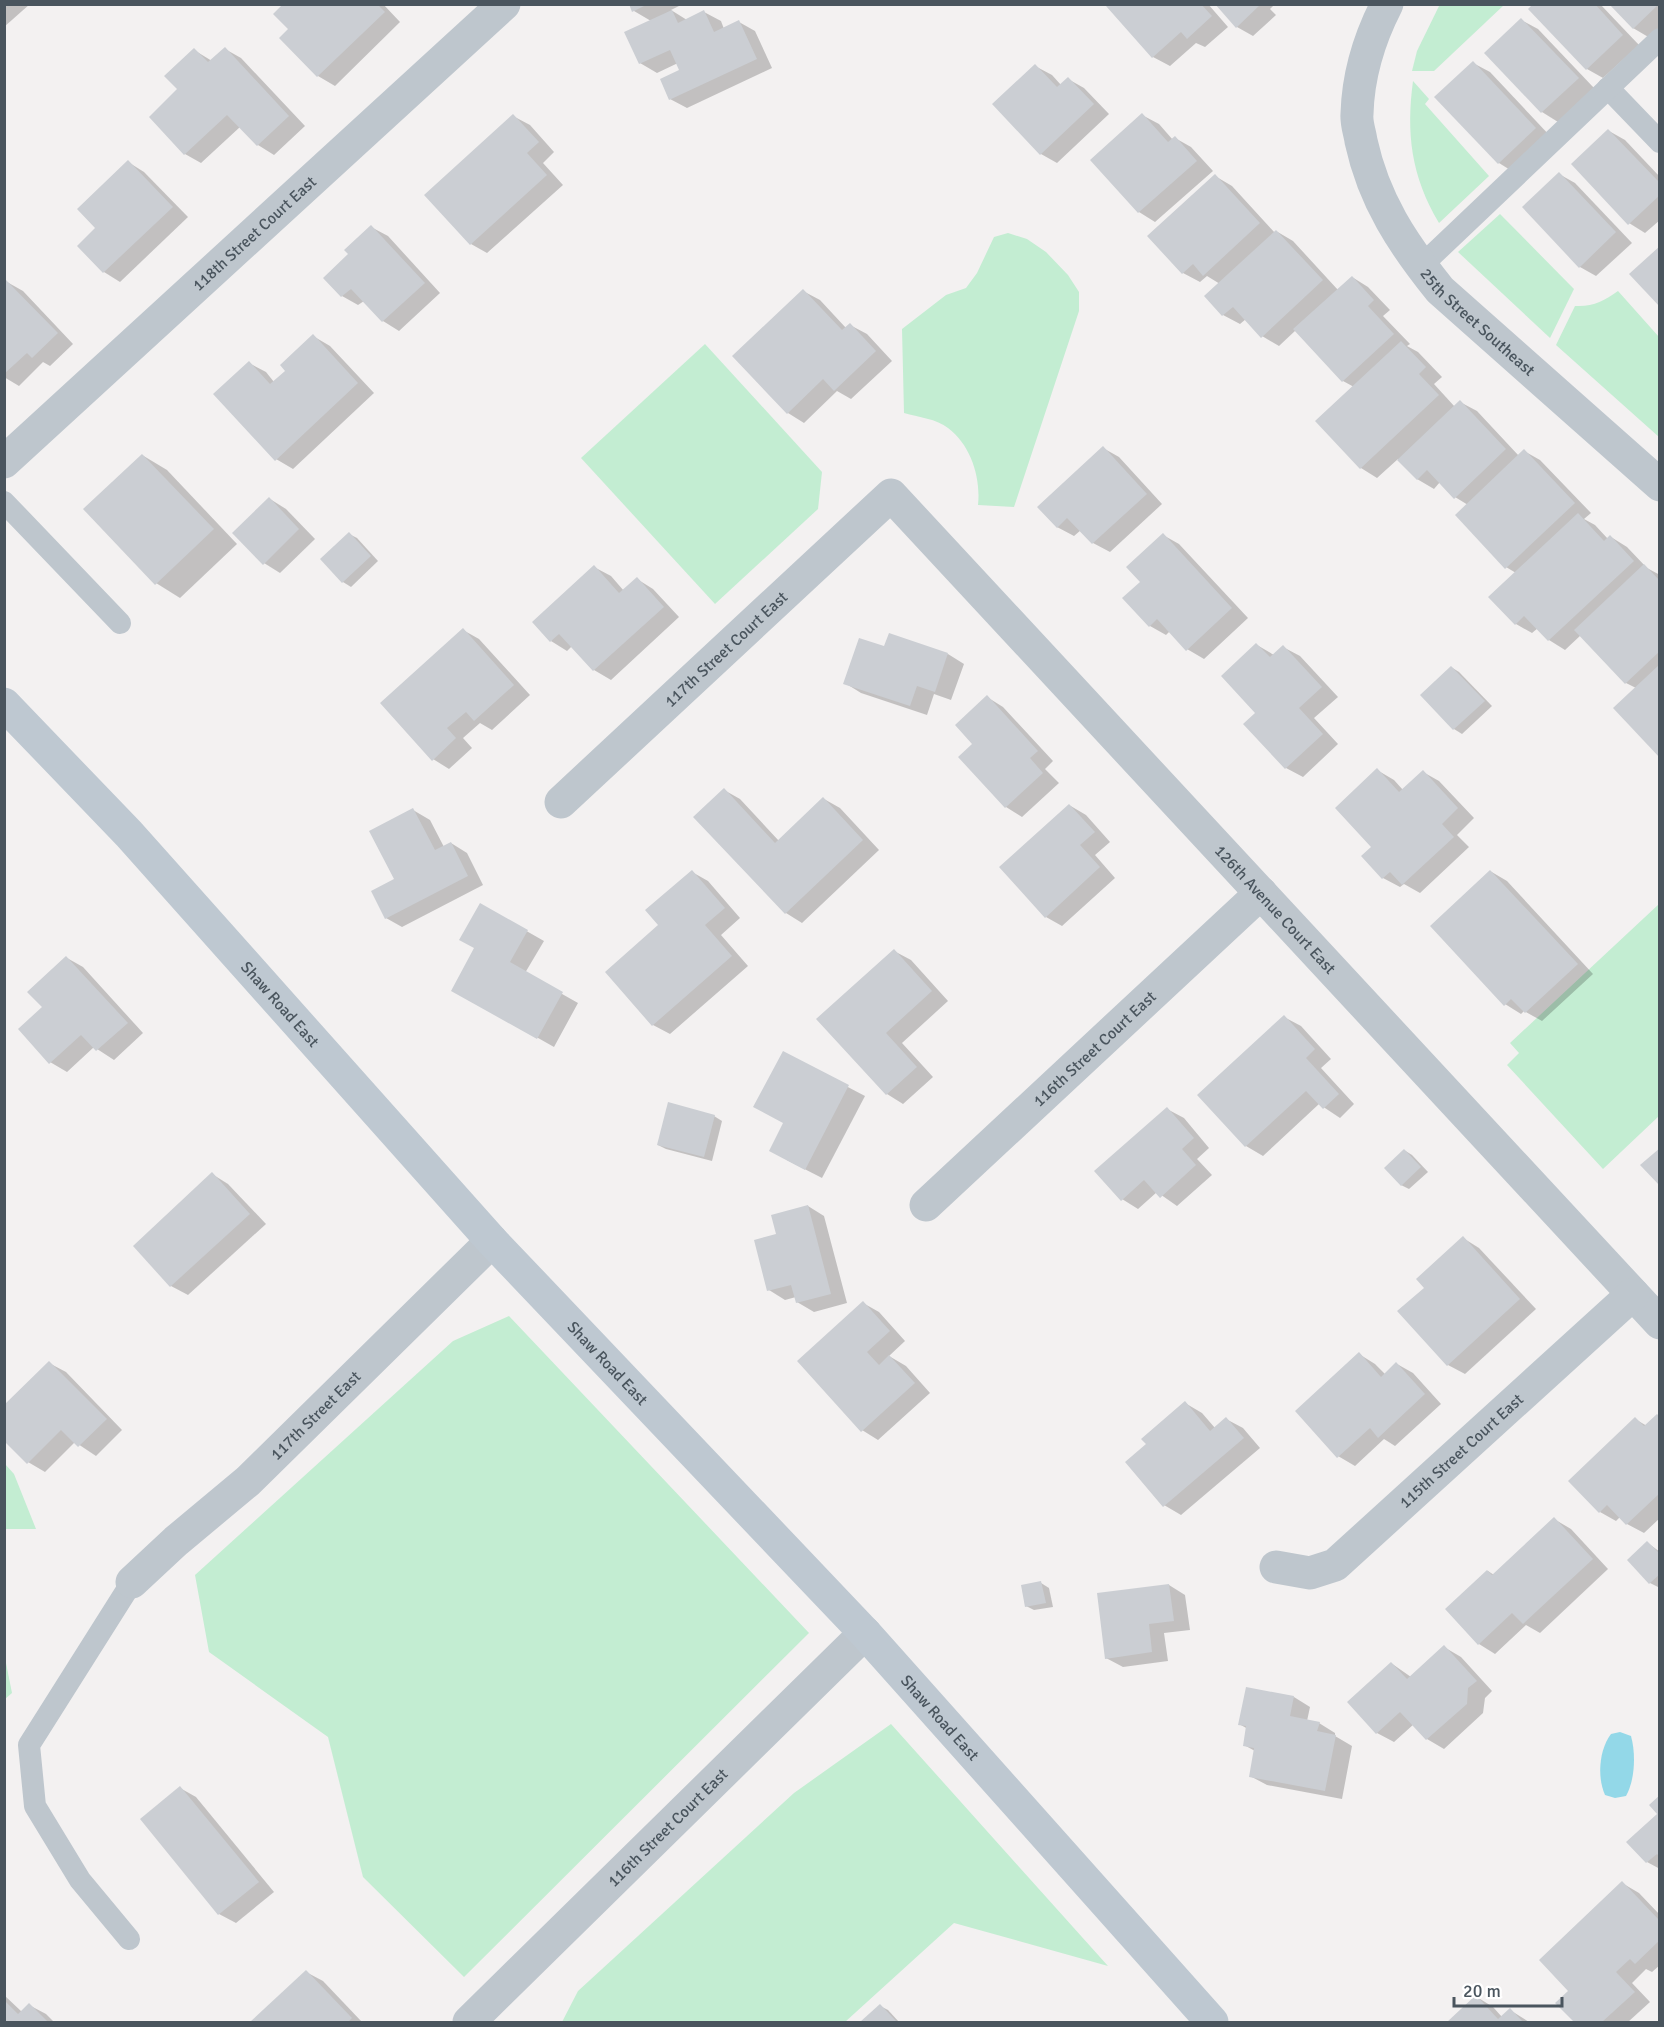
<svg xmlns="http://www.w3.org/2000/svg" width="1664" height="2027" font-family="Signika,sans-serif">
	<style>
		.green { fill: #c3edd2 }
		.water { fill: #93d8e8 }
		.shadow { fill: #0003 }
		.building { fill: #cbced3 }
		.lines { fill: none; stroke-linecap: round; stroke-linejoin: round }
		.lane { stroke: #bec6cd; stroke-width: 22 }
		.street { stroke: #bec6cd; stroke-width: 33 }
		.secondary { stroke: #bec8d1; stroke-width: 33 }
		.labels { text-anchor: middle; stroke-width: 5; stroke-linejoin: round; paint-order: stroke }
		.street-label { font-size: 16px; fill: #4a555e; stroke: #fff }
	</style>
	<rect width="100%" height="100%" fill="#f3f1f1"/>
	<!-- green -->
	<g class="green">
		<polygon points="1440,4 1504,5 1434,71 1412,71 1417,51"/>
		<path d="M1413 81 1429 99 1425 104 1489 176 1439 223C1411 176 1406 133 1413 81Z"/>
		<polygon points="1500,214 1574,289 1550,338 1458,252"/>
		<path d="M1008 233 1027 239 1046 252 1068 275 1079 292V311L1014 507 978 505C981 478 971 445 948 428 937 419 918 417 904 413L902 329 946 295 966 288 977 273 994 237Z"/>
		<path d="M1618 291 1659 337V437L1556 345 1575 306C1593 307 1604 301 1618 291Z"/>
		<polygon points="705,344 822,472 818,509 715,604 581,458"/>
		<polygon points="1659,904 1659,1116 1603,1169 1507,1065 1519,1053 1510,1043"/>
		<polygon points="509,1316 809,1633 464,1977 363,1877 328,1737 209,1652 195,1575 453,1341"/>
		<polygon points="5,1464 14,1474 36,1529 5,1529"/>
		<polygon points="4,1653 12,1693 5,1699 4,1699"/>
		<polygon points="891,1724 1108,1966 954,1923 845,2022 562,2022 578,1991 794,1793"/>
	</g>
	<!-- water -->
	<path class="water" d="M1620 1732 1631 1736C1636 1754 1635 1780 1626 1796L1615 1798 1605 1795C1597 1777 1599 1750 1611 1734Z"/>
	<!-- shadow -->
	<g class="shadow">
		<polygon points="4,4 30,4 4,27"/>
		<polygon points="285,4 383,4 400,22 335,86 318,76 282,38 291,29"/>
		<polygon points="631,4 683,4 671,10 687,20 704,12 721,21 724,29 739,22 755,31 772,68 687,108 670,99 681,70 678,63 657,73 640,63 651,21 634,11"/>
		<polygon points="1110,4 1208,4 1228,27 1205,47 1196,43 1170,66 1153,57 1108,6"/>
		<polygon points="1217,4 1275,4 1270,9 1276,15 1253,36 1237,27"/>
		<polygon points="1536,4 1600,4 1639,45 1603,78 1587,69"/>
		<polygon points="1611,4 1660,4 1660,29 1650,38 1633,28"/>
		<polygon points="1521,20 1538,29 1594,88 1558,122 1542,112"/>
		<polygon points="225,49 241,58 305,126 274,155 258,145 240,127 201,163 185,154 179,89 194,50 212,61"/>
		<polygon points="1473,63 1490,72 1552,138 1515,173 1499,163"/>
		<polygon points="1035,66 1052,75 1061,85 1068,79 1084,88 1109,114 1057,163 1041,154"/>
		<polygon points="1142,115 1159,124 1173,140 1175,138 1191,147 1213,171 1155,222 1139,212"/>
		<polygon points="513,116 530,125 554,152 543,163 563,185 487,253 471,244"/>
		<polygon points="1609,131 1625,140 1660,177 1660,220 1645,233 1629,223"/>
		<polygon points="128,162 144,172 188,217 120,282 104,272 97,228"/>
		<polygon points="1559,174 1575,183 1632,243 1596,276 1580,267"/>
		<polygon points="1215,176 1232,186 1275,233 1276,231 1293,241 1338,290 1352,277 1368,287 1390,310 1383,316 1410,344 1407,346 1418,352 1442,377 1434,384 1455,407 1460,402 1477,411 1519,456 1524,451 1540,460 1591,513 1584,519 1595,525 1608,539 1611,537 1627,547 1647,568 1660,575 1660,756 1636,688 1626,683 1581,635 1565,650 1549,640 1538,628 1532,633 1516,624 1516,573 1506,567 1468,505 1455,497 1440,482 1434,489 1417,479 1398,459 1377,478 1361,468 1317,421 1354,387 1343,381 1296,330 1279,346 1262,336 1246,319 1240,324 1223,315 1220,284 1207,276 1200,282 1183,273 1149,237"/>
		<polygon points="371,227 388,236 440,293 399,331 383,321 364,301 358,305 342,296 350,254"/>
		<polygon points="7,282 23,291 73,344 50,366 43,362 19,386 4,377 4,284"/>
		<polygon points="803,291 820,300 846,328 850,325 867,334 892,361 851,399 837,391 804,423 788,413"/>
		<polygon points="313,336 330,346 374,393 293,469 276,459 249,363 266,372 274,382 287,371"/>
		<polygon points="1103,448 1119,457 1162,504 1110,552 1093,543 1081,530 1074,536 1057,527"/>
		<polygon points="142,455 167,470 237,544 180,598 156,583"/>
		<polygon points="270,499 286,509 315,539 280,573 264,563"/>
		<polygon points="349,534 357,538 378,561 351,587 343,582 322,559"/>
		<polygon points="1163,535 1179,544 1248,618 1204,659 1187,649 1170,631 1166,635 1150,626 1142,583"/>
		<polygon points="594,567 611,576 624,591 637,579 653,589 679,617 611,680 594,670 572,646 567,651 551,641"/>
		<polygon points="463,630 479,639 530,695 492,730 480,723 463,738 472,748 449,769 433,759"/>
		<polygon points="1257,645 1274,655 1283,647 1300,656 1338,697 1314,718 1338,744 1303,777 1286,768 1257,713"/>
		<polygon points="948,654 964,664 951,700 934,694 927,715 861,693 845,683"/>
		<polygon points="1451,667 1459,672 1492,706 1462,734 1454,729 1422,695"/>
		<polygon points="987,697 1003,707 1053,761 1045,769 1059,783 1022,817 1006,807 974,744"/>
		<polygon points="1377,770 1394,780 1403,790 1423,772 1439,781 1474,818 1457,835 1469,847 1420,893 1404,884 1400,887 1383,878 1363,856 1373,847"/>
		<polygon points="724,790 740,799 779,841 824,799 840,808 879,850 802,923 786,913"/>
		<polygon points="1069,805 1086,815 1110,842 1095,855 1115,878 1062,926 1046,917"/>
		<polygon points="413,810 430,820 444,847 451,843 467,853 483,885 402,927 386,918"/>
		<polygon points="1490,871 1507,881 1593,974 1542,1021 1524,1011 1521,1014 1505,1004"/>
		<polygon points="692,872 708,881 740,918 721,935 748,966 670,1034 653,1025 607,972 660,925"/>
		<polygon points="481,905 544,941 525,973 578,1003 554,1047 453,990 476,948"/>
		<polygon points="894,951 911,960 948,1001 902,1043 933,1077 903,1104 887,1094 818,1019"/>
		<polygon points="67,958 83,967 143,1033 114,1060 94,1047 67,1072 50,1062 44,1008"/>
		<polygon points="1284,1017 1301,1026 1331,1059 1321,1068 1354,1104 1340,1118 1319,1104 1263,1156 1246,1146 1199,1095"/>
		<polygon points="783,1053 865,1096 822,1178 787,1160"/>
		<polygon points="1167,1109 1184,1118 1209,1148 1197,1159 1212,1175 1177,1206 1157,1192 1138,1209 1122,1199"/>
		<polygon points="714,1116 722,1121 712,1161 666,1149 658,1145"/>
		<polygon points="1404,1150 1412,1155 1428,1172 1409,1189 1401,1185"/>
		<polygon points="212,1174 228,1184 266,1224 188,1295 171,1286 135,1246"/>
		<polygon points="808,1206 824,1216 847,1303 814,1312 797,1302 796,1297 785,1300 769,1290 778,1235"/>
		<polygon points="1463,1238 1479,1248 1536,1309 1465,1374 1448,1365"/>
		<polygon points="863,1303 879,1312 905,1341 889,1356 906,1366 930,1393 878,1440 862,1430"/>
		<polygon points="1359,1354 1375,1364 1385,1374 1397,1364 1413,1373 1441,1404 1395,1446 1384,1439 1355,1466 1338,1456"/>
		<polygon points="49,1363 66,1372 122,1430 96,1456 75,1442 45,1472 28,1462"/>
		<polygon points="1185,1403 1202,1413 1215,1428 1226,1419 1243,1428 1260,1448 1181,1515 1164,1505 1148,1445"/>
		<polygon points="1660,1418 1660,1518 1644,1533 1627,1524 1620,1517 1616,1521 1600,1512 1635,1419 1647,1426"/>
		<polygon points="1554,1519 1571,1529 1608,1569 1540,1633 1526,1625 1495,1654 1479,1644 1488,1571 1494,1575"/>
		<polygon points="1648,1543 1660,1552 1660,1586 1658,1587 1650,1583"/>
		<polygon points="1041,1583 1049,1588 1053,1607 1034,1610 1026,1606"/>
		<polygon points="1169,1585 1185,1595 1190,1630 1164,1633 1168,1661 1123,1667 1106,1658"/>
		<polygon points="1444,1647 1461,1657 1492,1691 1485,1698 1483,1713 1444,1749 1427,1739 1414,1724 1394,1742 1377,1733 1349,1702 1391,1663 1411,1677"/>
		<polygon points="1294,1697 1310,1707 1307,1721 1319,1723 1335,1733 1335,1736 1352,1746 1342,1799 1267,1785 1250,1776 1255,1751 1244,1745 1248,1729 1239,1724"/>
		<polygon points="180,1788 196,1797 274,1892 236,1923 219,1914 142,1819"/>
		<polygon points="1660,1797 1660,1869 1647,1862 1659,1814"/>
		<polygon points="1622,1883 1639,1893 1660,1915 1660,1965 1652,1972 1646,1969 1632,1983 1650,2002 1628,2022 1576,2022 1558,2003 1570,1991"/>
		<polygon points="306,1972 323,1981 362,2022 253,2022"/>
		<polygon points="4,1995 22,2012 29,2005 46,2014 54,2022 4,2022"/>
		<polygon points="1477,1997 1493,2007 1502,2017 1510,2010 1529,2022 1450,2022"/>
		<polygon points="880,2006 888,2010 899,2022 862,2022"/>
	</g>
	<!-- building -->
	<g class="building">
		<polygon points="283,4 377,4 385,12 317,77 279,38 288,29 273,14"/>
		<polygon points="629,4 648,4 632,12"/>
		<polygon points="1107,4 1201,4 1212,16 1187,39 1181,32 1152,58 1106,6"/>
		<polygon points="1215,4 1261,4 1236,28"/>
		<polygon points="1533,4 1595,4 1623,35 1586,70 1528,9"/>
		<polygon points="1609,4 1659,4 1633,29"/>
		<polygon points="672,10 678,23 704,10 714,32 739,20 757,59 669,100 660,79 679,70 670,50 639,64 624,32"/>
		<polygon points="1521,18 1579,78 1541,113 1484,53"/>
		<polygon points="225,47 289,116 257,146 227,115 184,155 149,117 177,89 164,76 194,48 208,62"/>
		<polygon points="1473,61 1536,128 1498,164 1434,97"/>
		<polygon points="1035,64 1057,87 1068,77 1094,104 1040,155 992,104"/>
		<polygon points="1142,113 1168,142 1175,136 1197,161 1138,213 1090,160"/>
		<polygon points="513,114 539,142 527,153 547,175 470,245 424,195"/>
		<polygon points="1608,129 1660,183 1660,195 1628,225 1571,164"/>
		<polygon points="128,160 173,207 103,273 77,246 95,228 77,209"/>
		<polygon points="1559,172 1616,232 1579,268 1522,207"/>
		<polygon points="1215,174 1260,223 1203,276 1193,264 1182,274 1147,236"/>
		<polygon points="371,225 425,283 382,322 351,289 341,297 323,278 348,254 344,250"/>
		<polygon points="1276,230 1323,280 1261,338 1233,307 1222,316 1204,296"/>
		<polygon points="1660,246 1660,307 1629,274"/>
		<polygon points="1352,276 1374,300 1368,306 1394,334 1342,382 1293,329"/>
		<polygon points="6,280 58,333 32,358 27,353 4,374 4,282"/>
		<polygon points="803,289 842,330 850,323 876,351 834,391 823,379 787,414 732,356"/>
		<polygon points="313,334 358,383 275,461 213,394 249,361 270,384 285,371 280,365"/>
		<polygon points="1401,341 1426,367 1419,374 1439,395 1360,469 1315,421"/>
		<polygon points="1460,400 1506,449 1454,499 1427,470 1417,480 1397,460"/>
		<polygon points="1103,446 1147,494 1092,544 1067,518 1057,528 1037,507"/>
		<polygon points="1524,449 1575,503 1505,569 1455,515"/>
		<polygon points="142,454 214,529 155,585 83,509"/>
		<polygon points="269,497 299,529 263,565 232,533"/>
		<polygon points="1578,513 1604,541 1610,535 1634,561 1548,641 1524,616 1515,625 1488,597"/>
		<polygon points="349,532 371,556 342,583 320,559"/>
		<polygon points="1163,533 1232,608 1186,651 1157,619 1149,627 1122,598 1140,582 1126,567"/>
		<polygon points="1644,564 1660,581 1660,651 1625,684 1574,630"/>
		<polygon points="594,565 619,593 637,577 664,607 593,671 559,634 550,642 532,622"/>
		<polygon points="463,628 514,685 474,721 466,712 447,728 456,738 432,761 380,703"/>
		<polygon points="889,633 948,653 935,692 917,686 910,706 843,684 859,638 884,646"/>
		<polygon points="1256,643 1270,657 1283,645 1322,687 1299,708 1323,734 1285,769 1243,724 1255,713 1221,676"/>
		<polygon points="1660,664 1660,758 1613,708"/>
		<polygon points="1451,666 1485,701 1453,730 1420,695"/>
		<polygon points="987,695 1038,751 1030,758 1043,773 1005,808 958,757 972,744 955,725"/>
		<polygon points="1377,768 1399,792 1423,770 1458,808 1442,824 1454,837 1402,885 1390,872 1382,879 1361,856 1371,847 1335,808"/>
		<polygon points="724,788 775,843 823,797 863,840 785,914 693,817"/>
		<polygon points="1069,804 1095,832 1080,845 1100,867 1045,918 999,867"/>
		<polygon points="413,808 435,850 451,842 468,876 385,919 371,891 394,879 369,831"/>
		<polygon points="692,870 725,908 705,925 732,956 652,1026 605,972 658,925 645,910"/>
		<polygon points="1490,870 1578,964 1525,1013 1511,999 1504,1006 1430,926"/>
		<polygon points="480,903 528,930 510,962 563,992 537,1039 451,991 474,948 459,940"/>
		<polygon points="894,949 932,991 886,1033 917,1067 886,1095 816,1019"/>
		<polygon points="66,956 128,1023 96,1051 81,1035 49,1064 18,1029 42,1007 27,992"/>
		<polygon points="1284,1015 1315,1049 1306,1058 1339,1094 1323,1109 1306,1091 1245,1147 1197,1095"/>
		<polygon points="783,1051 849,1085 805,1170 769,1151 783,1123 753,1107"/>
		<polygon points="668,1102 715,1115 704,1157 657,1145"/>
		<polygon points="1167,1107 1194,1138 1182,1149 1196,1165 1160,1198 1144,1180 1121,1201 1094,1171"/>
		<polygon points="1660,1148 1660,1186 1640,1165"/>
		<polygon points="1404,1149 1421,1167 1401,1186 1384,1168"/>
		<polygon points="212,1172 250,1214 170,1287 133,1246"/>
		<polygon points="808,1205 831,1294 796,1303 791,1285 767,1291 754,1240 776,1234 771,1215"/>
		<polygon points="1463,1236 1520,1299 1447,1366 1397,1311 1424,1288 1416,1279"/>
		<polygon points="863,1301 890,1331 867,1352 879,1365 889,1355 915,1383 861,1432 797,1361"/>
		<polygon points="1359,1352 1381,1377 1396,1362 1425,1394 1378,1438 1370,1428 1337,1458 1295,1411"/>
		<polygon points="49,1361 107,1419 78,1447 61,1430 27,1464 4,1441 4,1405"/>
		<polygon points="1185,1401 1210,1431 1226,1417 1244,1438 1163,1507 1125,1462 1146,1444 1141,1439"/>
		<polygon points="1657,1414 1660,1417 1660,1493 1626,1525 1607,1505 1599,1513 1568,1481 1635,1417 1644,1426"/>
		<polygon points="1554,1517 1593,1559 1523,1624 1512,1613 1478,1645 1445,1609 1487,1570 1492,1575"/>
		<polygon points="1647,1541 1660,1554 1660,1574 1649,1584 1627,1560"/>
		<polygon points="1041,1581 1046,1603 1025,1607 1021,1585"/>
		<polygon points="1169,1584 1174,1621 1149,1624 1152,1652 1105,1659 1097,1593"/>
		<polygon points="1444,1645 1477,1681 1468,1688 1467,1704 1426,1740 1400,1712 1376,1734 1347,1702 1391,1662 1407,1679"/>
		<polygon points="1246,1687 1294,1696 1290,1716 1320,1722 1317,1731 1336,1735 1325,1791 1249,1777 1254,1748 1243,1746 1246,1726 1238,1725"/>
		<polygon points="180,1786 259,1882 218,1915 140,1819"/>
		<polygon points="1660,1795 1660,1857 1657,1854 1646,1863 1626,1842 1657,1814 1649,1805"/>
		<polygon points="1622,1881 1660,1921 1660,1940 1635,1964 1630,1959 1616,1972 1635,1992 1602,2022 1574,2022 1555,2003 1568,1991 1539,1960"/>
		<polygon points="306,1970 352,2018 348,2022 250,2022"/>
		<polygon points="1476,1995 1498,2019 1510,2008 1523,2022 1447,2022"/>
		<polygon points="4,2000 18,2014 29,2003 48,2022 4,2022"/>
		<polygon points="880,2004 897,2022 860,2022"/>
	</g>
	<g class="lines">
		<!-- lane -->
		<g class="lane">
			<polyline points="1608,88 1660,142"/>
			<polyline points="1421,266 1660,39"/>
			<polyline points="4,502 120,623"/>
			<polyline points="129,1939 80,1880 35,1806 29,1745 132,1582"/>
		</g>
		<!-- street -->
		<g class="street">
			<path id="s1" d="M1387 4C1369 39 1358 75 1357 114 1356 123 1360 133 1361 141 1374 201 1403 244 1440 290L1660 485"/>
			<path id="s2" d="M4 462 504 4"/>
			<path id="s3" d="M561 802 891 495 1660 1323"/>
			<path id="s4" d="M926 1205 1261 893"/>
			<path id="s5" d="M1276 1567 1310 1573 1335 1565 1633 1294"/>
			<path id="s6" d="M132 1582 176 1541 248 1481 492 1241"/>
			<path id="s7" d="M469 2022 865 1633"/>
		</g>
		<!-- secondary -->
		<path class="secondary" id="s8" d="M4 704 129 834 492 1241 865 1633 1212 2022"/>
	</g>
	<g class="labels">
		<!-- street labels -->
		<g class="street-label">
			<text dy="6" stroke="none"><textPath href="#s2" startOffset="339">118th Street Court East</textPath></text>
			<text dy="6" stroke="none"><textPath href="#s1" startOffset="362">25th Street Southeast</textPath></text>
			<text dy="6" stroke="none"><textPath href="#s3" startOffset="225">117th Street Court East</textPath></text>
			<text dy="6" stroke="none"><textPath href="#s3" startOffset="1016">126th Avenue Court East</textPath></text>
			<text dy="6" stroke="none"><textPath href="#s8" startOffset="408">Shaw Road East</textPath></text>
			<text dy="6" stroke="none"><textPath href="#s4" startOffset="230">116th Street Court East</textPath></text>
			<text dy="6" stroke="none"><textPath href="#s8" startOffset="894">Shaw Road East</textPath></text>
			<text dy="6" stroke="none"><textPath href="#s6" startOffset="248">117th Street East</textPath></text>
			<text dy="6" stroke="none"><textPath href="#s5" startOffset="231">115th Street Court East</textPath></text>
			<text dy="6" stroke="none"><textPath href="#s8" startOffset="1380">Shaw Road East</textPath></text>
			<text dy="6" stroke="none"><textPath href="#s7" startOffset="278">116th Street Court East</textPath></text>
		</g>
	</g>
	<!-- border -->
	<rect width="1664" height="2027" fill="none" stroke="#4a555e" stroke-width="12"/>
	<!-- scale -->
	<path d="M1454 1997v9h108v-9" fill="none" stroke="#4a555e" stroke-width="3"/>
	<text x="1463" y="1997" font-size="18" fill="#4a555e" stroke="#ffffff" stroke-width="4.5" paint-order="stroke">20 m</text>
</svg>
